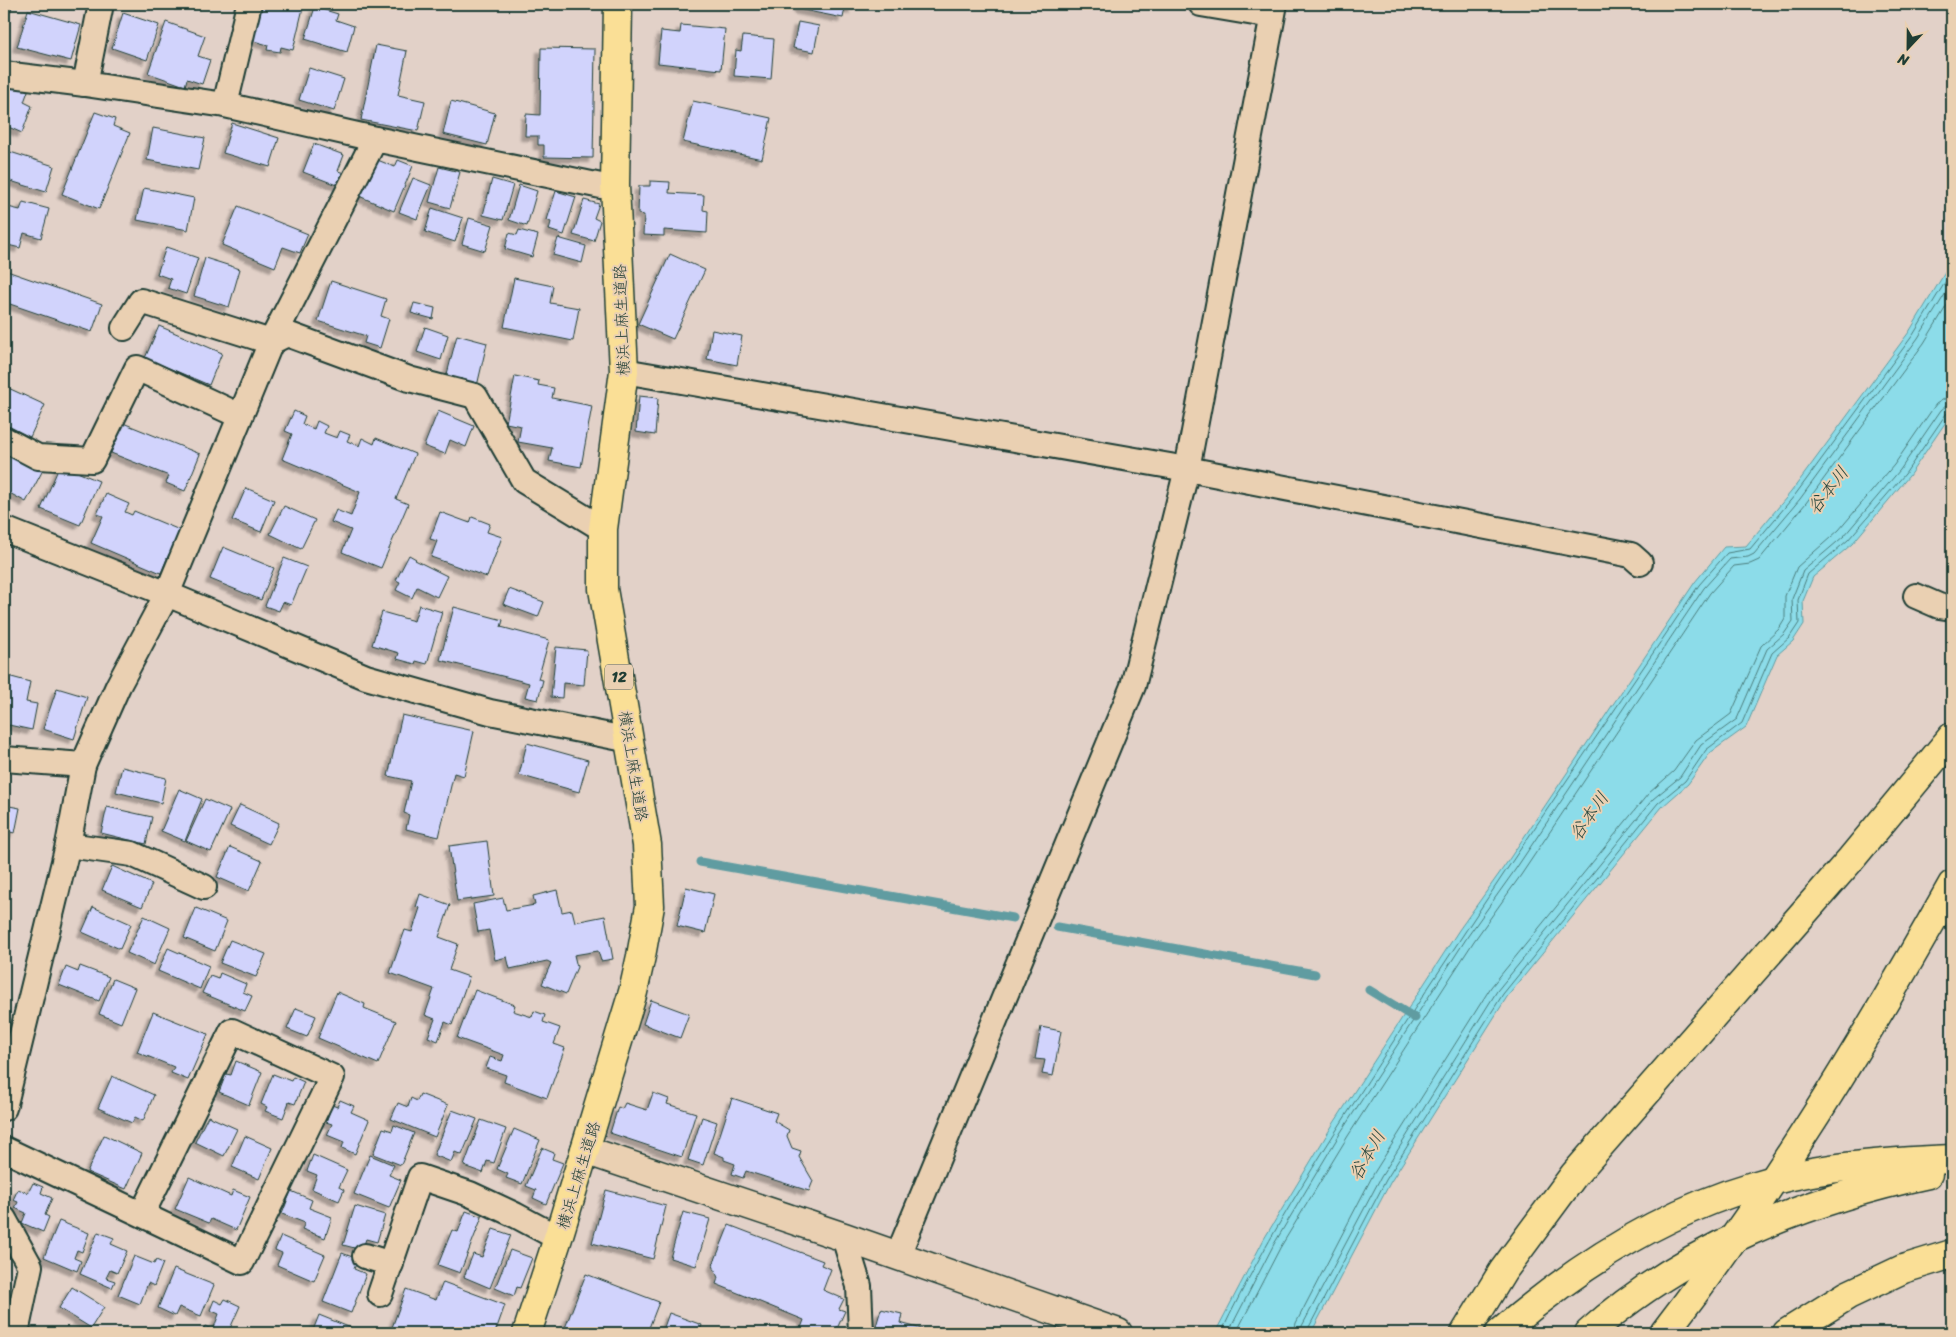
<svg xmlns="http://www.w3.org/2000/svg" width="1956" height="1337" font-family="Sriracha,'Klee One',sans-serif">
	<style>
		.water { fill: #8cdce9; stroke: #609ca1 }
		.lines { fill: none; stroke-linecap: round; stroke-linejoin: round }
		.shore { stroke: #4b7d7c; stroke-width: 1 }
		.stream { stroke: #609ca1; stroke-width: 9 }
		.building { fill: #d1d3fc; stroke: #1f3d34; filter: url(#shadow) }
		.minor-casing { stroke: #1f3d34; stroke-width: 28 }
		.tertiary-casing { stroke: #1f3d34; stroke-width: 31 }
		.primary-casing { stroke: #1f3d34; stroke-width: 31 }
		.motorway-casing { stroke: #1f3d34; stroke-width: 31 }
		.minor { stroke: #ead0b2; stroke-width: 24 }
		.tertiary { stroke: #ead0b2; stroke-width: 28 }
		.primary { stroke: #fadf96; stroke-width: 28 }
		.motorway { stroke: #fadf96; stroke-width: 28 }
		.labels { text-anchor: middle; stroke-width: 4; stroke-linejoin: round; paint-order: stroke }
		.shield { fill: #ead0b2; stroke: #5c695a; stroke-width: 1 }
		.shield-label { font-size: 15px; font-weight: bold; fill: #1f3d34 }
		.street-label { font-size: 16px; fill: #1f3d34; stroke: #ead0b2 }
		.water-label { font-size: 18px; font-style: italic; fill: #24453d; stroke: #ead0b2 }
	</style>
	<defs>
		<filter id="shadow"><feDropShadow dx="-4.5" dy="4.5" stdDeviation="1" flood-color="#0004"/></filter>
	</defs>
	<rect width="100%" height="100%" fill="#e2d1c8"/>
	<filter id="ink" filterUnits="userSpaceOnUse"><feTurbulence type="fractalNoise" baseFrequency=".02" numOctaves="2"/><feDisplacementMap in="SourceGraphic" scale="10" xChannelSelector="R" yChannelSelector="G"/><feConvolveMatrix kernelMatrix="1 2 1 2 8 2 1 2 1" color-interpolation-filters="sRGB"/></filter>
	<g filter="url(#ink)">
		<!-- water -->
		<polygon class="water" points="1952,261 1952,413 1909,476 1852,544 1813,577 1803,601 1804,624 1793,641 1777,655 1746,727 1710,753 1688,784 1662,807 1507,997 1390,1183 1311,1333 1215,1333 1264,1239 1332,1126 1459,930 1506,864 1695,582 1724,547 1746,546 1791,492 1909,332"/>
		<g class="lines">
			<!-- shore -->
			<g class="shore">
				<path d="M1221 1333C1269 1232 1331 1139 1391 1045 1491 890 1596 738 1699 585L1727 553 1750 549 1795 495 1913 335 1952 271"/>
				<polyline points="1228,1333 1274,1244 1341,1132 1468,936 1515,870 1704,588 1730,559 1748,557 1754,554 1800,499 1918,338 1952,283"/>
				<polyline points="1236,1333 1280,1248 1348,1136 1474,941 1521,875 1710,593 1734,566 1750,564 1759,560 1806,503 1924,343 1952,297"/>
				<polyline points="1294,1333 1296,1323 1374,1173 1491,987 1648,794 1674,771 1696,740 1731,714 1761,646 1779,629 1785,619 1785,596 1797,567 1839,530 1894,465 1936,404 1944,399 1952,398"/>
				<polyline points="1301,1333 1302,1326 1381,1177 1497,991 1653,799 1680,777 1701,745 1737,719 1767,649 1784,634 1793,621 1792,599 1803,571 1844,536 1900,470 1941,410 1946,406 1952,405"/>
				<polyline points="1307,1333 1308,1329 1386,1180 1503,994 1658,803 1685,781 1706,750 1742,723 1772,653 1789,638 1799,623 1798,600 1808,574 1848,540 1905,474 1946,414 1952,411"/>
			</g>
			<!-- stream -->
			<g class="stream">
				<polyline points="700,862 1013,918"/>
				<polyline points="1057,927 1315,974"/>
				<polyline points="1369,990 1415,1018"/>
			</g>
		</g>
		<!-- building -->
		<g class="building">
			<polygon points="4,4 13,4 4,29"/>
			<polygon points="259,4 304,4 293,50 281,47 280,52 267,50 268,45 250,40"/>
			<polygon points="799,4 854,4 853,10 845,8 843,18 798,9"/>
			<polygon points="315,7 338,14 336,20 354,26 347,52 305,39"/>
			<polygon points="28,10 81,25 71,61 17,47"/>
			<polygon points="123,13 159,25 147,60 112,48"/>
			<polygon points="166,22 205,36 198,56 210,60 202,84 187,79 185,86 148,73"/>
			<polygon points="798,22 819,26 814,52 793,48"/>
			<polygon points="681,25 725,29 721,70 658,63 661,31 680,33"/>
			<polygon points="743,36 774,39 771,79 734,76 736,50 741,51"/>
			<polygon points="376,45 407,51 398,95 425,101 418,131 361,120"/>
			<polygon points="541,48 595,49 593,158 544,157 544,145 538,145 538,136 525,136 526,114 540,115"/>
			<polygon points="309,68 344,79 334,111 299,100"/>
			<polygon points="11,85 28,91 24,102 32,106 22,133 4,125 4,105"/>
			<polygon points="451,101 495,113 487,145 443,134"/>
			<polygon points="693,101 771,118 762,159 683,142"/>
			<polygon points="95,112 115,119 113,126 130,133 99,209 62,194"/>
			<polygon points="232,123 279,138 270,167 223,153"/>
			<polygon points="153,128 205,138 198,170 147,160"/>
			<polygon points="314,144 344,155 338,171 344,173 339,186 303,172"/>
			<polygon points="4,150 54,166 46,192 4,179"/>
			<polygon points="375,159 395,167 398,160 413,166 394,211 359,196"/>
			<polygon points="439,167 460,172 450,208 429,202"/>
			<polygon points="413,178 431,185 417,219 399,212"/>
			<polygon points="492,179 513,185 503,220 483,215"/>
			<polygon points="650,181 670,182 669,193 704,195 703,210 708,211 707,233 664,230 664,236 643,235 644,215 638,214 639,186 650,186"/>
			<polygon points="519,185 537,191 527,226 509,220"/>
			<polygon points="144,188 194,198 188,230 137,220"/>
			<polygon points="556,191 576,197 564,235 549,230 551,222 547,220"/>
			<polygon points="584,200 599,204 594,218 600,221 594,241 573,235"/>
			<polygon points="23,202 49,209 41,238 24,233 20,248 4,244 4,206 20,210"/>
			<polygon points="238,206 308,234 300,253 283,247 275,267 222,245"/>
			<polygon points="432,208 463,218 455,242 425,232"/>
			<polygon points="469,218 493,225 485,251 462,244"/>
			<polygon points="519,230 538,235 532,257 505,249 509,233 517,235"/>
			<polygon points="558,238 586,246 582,263 553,255"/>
			<polygon points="166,247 198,258 186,294 168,288 171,279 157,274"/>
			<polygon points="670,254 705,270 673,339 638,324"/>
			<polygon points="205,258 240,269 229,307 194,296"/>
			<polygon points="4,270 102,304 92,332 4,302"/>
			<polygon points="514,278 553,286 550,303 579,308 573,341 504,327"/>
			<polygon points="331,281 386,299 381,316 389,319 380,348 364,343 366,336 318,321"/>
			<polygon points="414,303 435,308 433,319 411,313"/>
			<polygon points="159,326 222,353 209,385 145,358"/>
			<polygon points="425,327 448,335 441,360 417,352"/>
			<polygon points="712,330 742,336 737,365 707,359"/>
			<polygon points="457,335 487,343 477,386 446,378"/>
			<polygon points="515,376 539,381 538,385 554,388 552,398 592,406 581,467 549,461 552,448 518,442 521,426 506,423"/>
			<polygon points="4,386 45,405 30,437 4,424"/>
			<polygon points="639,396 658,398 655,435 636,432"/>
			<polygon points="294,411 305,416 302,424 314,429 317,421 327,426 324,433 337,438 340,431 350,435 347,441 359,446 362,438 374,444 376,438 415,454 396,499 408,504 381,568 342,552 351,530 331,522 336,510 351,516 360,492 282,459 292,434 285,431"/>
			<polygon points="438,411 474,426 466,447 450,440 445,454 424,446"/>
			<polygon points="123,423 200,454 185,491 166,483 169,476 111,453"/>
			<polygon points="4,448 43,470 26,502 4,490"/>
			<polygon points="60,465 99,481 80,525 41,509"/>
			<polygon points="246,488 274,500 261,532 232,520"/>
			<polygon points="106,494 129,504 125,512 132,515 134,511 182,531 171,555 169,554 161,573 91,543 103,516 97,514"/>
			<polygon points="284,506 315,520 301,549 270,534"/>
			<polygon points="440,512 470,523 472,517 490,524 487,532 502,537 487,577 431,557 437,541 430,539"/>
			<polygon points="223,547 274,568 261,600 210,579"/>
			<polygon points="409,555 416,559 415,560 447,576 437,597 417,587 412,598 396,590 400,582 396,580"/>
			<polygon points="284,558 307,567 291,605 283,602 279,611 265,606"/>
			<polygon points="509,589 544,602 538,617 503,604"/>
			<polygon points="419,605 442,612 427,664 416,661 415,664 397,659 399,653 372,645 382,612 414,621"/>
			<polygon points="454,607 503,620 501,627 549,640 538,679 543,680 538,700 525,697 529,683 440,660"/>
			<polygon points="556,647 587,650 584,685 563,683 562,698 551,697"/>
			<polygon points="4,675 30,682 26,702 37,704 32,730 4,724"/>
			<polygon points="57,688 87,697 74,739 43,729"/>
			<polygon points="402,715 474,731 464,776 454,773 439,837 406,829 409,815 404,813 411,781 388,776"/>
			<polygon points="527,743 588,760 579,792 519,775"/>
			<polygon points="122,767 166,778 161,803 116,792"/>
			<polygon points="179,789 202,799 185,841 161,831"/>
			<polygon points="205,799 230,810 211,852 186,841"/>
			<polygon points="4,805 20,808 15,833 4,831"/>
			<polygon points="240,805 279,823 269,844 230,826"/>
			<polygon points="107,807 152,817 146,844 101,833"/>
			<polygon points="487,841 494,896 457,901 449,846"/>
			<polygon points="230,847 262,861 249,891 217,877"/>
			<polygon points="112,866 152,884 142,907 102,890"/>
			<polygon points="686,887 714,894 705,933 677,926"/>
			<polygon points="557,890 562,912 572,910 575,922 605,916 613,959 601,961 598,951 574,955 577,967 566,994 542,984 551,963 547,961 510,969 507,957 495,960 489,930 478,932 473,904 503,898 506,910 535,905 533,896"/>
			<polygon points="420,894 450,905 439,937 458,944 449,970 469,977 452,1025 445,1022 438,1041 428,1037 435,1019 425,1015 434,989 390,973 405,930 412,932 420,908 416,907"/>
			<polygon points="93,907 131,924 120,949 82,932"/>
			<polygon points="196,908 227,921 215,951 184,938"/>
			<polygon points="144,916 170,928 154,965 127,953"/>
			<polygon points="230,940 266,954 256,977 220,963"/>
			<polygon points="168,948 209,966 200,989 158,971"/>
			<polygon points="80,966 109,977 99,1001 59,985 66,967 78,972"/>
			<polygon points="220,973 246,984 243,992 252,996 245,1011 202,993 210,976 218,979"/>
			<polygon points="113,979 135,988 121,1023 99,1014"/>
			<polygon points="475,990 515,1005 513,1011 532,1017 534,1011 545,1015 543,1022 560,1028 554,1044 565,1048 547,1098 504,1082 506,1075 486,1068 490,1057 502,1061 504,1055 457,1038"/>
			<polygon points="337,992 365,1004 364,1008 396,1021 378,1064 318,1038"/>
			<polygon points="651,1000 689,1014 680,1038 643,1024"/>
			<polygon points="296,1008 316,1016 307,1037 287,1029"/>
			<polygon points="153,1012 208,1034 188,1080 171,1073 174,1067 137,1052"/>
			<polygon points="1041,1027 1061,1031 1053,1076 1042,1074 1045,1060 1035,1059"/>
			<polygon points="236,1061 262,1072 249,1105 219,1092 226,1074 231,1075"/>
			<polygon points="273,1074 291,1081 293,1077 304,1082 295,1104 289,1102 283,1118 265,1111 267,1107 261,1104"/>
			<polygon points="112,1076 154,1095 143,1121 135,1117 132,1123 98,1108"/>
			<polygon points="653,1093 669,1099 667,1104 696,1113 682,1157 610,1133 618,1107 622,1109 625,1103 647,1110"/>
			<polygon points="420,1094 448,1105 435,1137 391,1119 398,1103 408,1107 411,1098 417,1101"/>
			<polygon points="732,1098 777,1113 774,1121 789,1130 787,1136 792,1148 801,1151 799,1157 813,1181 809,1191 746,1171 743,1178 732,1174 735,1164 724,1160 724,1157 714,1153"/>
			<polygon points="340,1100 354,1106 351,1112 369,1120 355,1154 342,1148 344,1142 327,1135 332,1124 326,1122 332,1105 337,1107"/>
			<polygon points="452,1110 477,1119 462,1155 455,1152 451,1162 434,1155"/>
			<polygon points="208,1116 237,1129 224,1156 195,1142"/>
			<polygon points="702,1117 717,1122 703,1165 688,1160"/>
			<polygon points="481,1120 506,1129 494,1163 487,1161 483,1173 464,1166"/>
			<polygon points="394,1125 414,1133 401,1165 373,1154 383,1128 392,1131"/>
			<polygon points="514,1129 540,1140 522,1184 506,1178 508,1174 497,1169"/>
			<polygon points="104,1135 142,1153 126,1189 87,1172"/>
			<polygon points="245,1136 272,1148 259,1179 232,1167"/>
			<polygon points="542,1148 554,1153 552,1159 563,1163 546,1204 533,1198 536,1190 526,1186"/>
			<polygon points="313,1155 347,1170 339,1187 344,1190 339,1201 312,1189 317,1175 307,1171"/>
			<polygon points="370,1155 394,1165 389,1175 401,1180 389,1208 354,1194"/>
			<polygon points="189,1177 231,1196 233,1190 250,1197 236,1230 211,1219 209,1223 175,1209"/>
			<polygon points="33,1183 43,1187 41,1193 52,1198 45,1215 49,1217 43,1232 22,1223 26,1213 15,1208 18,1202 13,1200 18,1189 28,1193"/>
			<polygon points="606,1190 666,1206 653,1259 592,1243"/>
			<polygon points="291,1191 312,1200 309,1208 332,1217 325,1238 302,1229 305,1223 282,1214"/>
			<polygon points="355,1206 385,1215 377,1242 366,1239 362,1250 343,1245"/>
			<polygon points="466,1211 482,1217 460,1273 438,1265 452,1230 458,1232"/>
			<polygon points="683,1212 710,1219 696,1266 670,1258"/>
			<polygon points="59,1221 89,1233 82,1252 77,1250 74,1258 81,1261 77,1271 44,1257"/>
			<polygon points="729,1225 823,1261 821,1265 831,1269 823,1290 844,1299 839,1309 845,1311 835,1333 813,1333 801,1328 804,1320 716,1284 718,1278 713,1265"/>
			<polygon points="493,1229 511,1235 490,1288 464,1277 473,1254 482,1257"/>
			<polygon points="98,1232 114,1238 111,1244 127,1251 117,1273 110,1270 106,1278 115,1281 112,1288 80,1274"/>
			<polygon points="281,1236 325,1255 314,1281 277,1265 282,1253 275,1250"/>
			<polygon points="510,1250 532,1258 520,1288 517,1287 514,1296 495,1288"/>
			<polygon points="342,1253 358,1259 354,1269 366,1274 351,1313 323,1302"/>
			<polygon points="134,1256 154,1264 156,1260 163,1263 154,1286 148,1283 140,1304 118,1295"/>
			<polygon points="174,1269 214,1285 201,1316 179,1307 175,1316 158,1308"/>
			<polygon points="586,1274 659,1302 647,1333 563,1333"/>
			<polygon points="443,1282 505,1305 495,1333 390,1333 406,1289 436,1300"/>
			<polygon points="72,1287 104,1307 91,1328 59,1308"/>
			<polygon points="225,1299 240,1306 228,1333 201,1333 205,1326 213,1330 219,1314 210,1310 214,1300 222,1304"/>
			<polygon points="881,1309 902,1314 900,1323 922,1329 921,1333 874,1333"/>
			<polygon points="669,1313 702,1325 699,1333 662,1333"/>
			<polygon points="319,1315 351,1328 349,1333 312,1333"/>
		</g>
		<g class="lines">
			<!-- minor casing -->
			<g class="minor-casing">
				<g id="minor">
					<polyline points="1201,4 1272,16"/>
					<polyline points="4,74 85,84 225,105 375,139 601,186 615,186"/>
					<polyline points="85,84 101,4"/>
					<polyline points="225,105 249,4"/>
					<polyline points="124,328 141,301 271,342 287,334 409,379 475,396 524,481 603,529"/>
					<polyline points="624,371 1187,469 1616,552 1631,555 1640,563"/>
					<polyline points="4,439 38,457 92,460 137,368 240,416"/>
					<polyline points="4,529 167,594 366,677 490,712 630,740"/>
					<polyline points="1916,596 1939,606 1952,608"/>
					<polyline points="4,759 83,765"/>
					<polyline points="68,845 132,854 204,887"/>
					<polyline points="4,1108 68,845 83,765 118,686 167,594 271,342 375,139"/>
					<polyline points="4,1149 242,1262 332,1077 232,1031 142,1214"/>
					<polyline points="4,1219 30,1266 16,1333"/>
					<polyline points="844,1237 859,1286 861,1333"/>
					<polyline points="898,1255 1133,686 1187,469 1275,4"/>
					<polyline points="365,1256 391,1264"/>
					<polyline points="380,1294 420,1177 470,1194 515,1215 558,1238"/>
				</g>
			</g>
			<!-- tertiary casing -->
			<g class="tertiary-casing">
				<polyline id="tertiary" points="585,1150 844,1237 1118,1333"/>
			</g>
			<!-- primary casing -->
			<g class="primary-casing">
				<polyline id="primary" points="527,1333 558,1238 633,992 641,956 650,906 647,845 603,589 603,529 624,371 615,186 618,4"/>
			</g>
			<!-- motorway casing -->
			<g class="motorway-casing">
				<g id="motorway">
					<polyline points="1465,1333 1503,1271 1574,1175 1851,859 1952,737"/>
					<path d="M1500 1333C1574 1269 1658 1214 1753 1186 1818 1166 1886 1162 1952 1159"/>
					<path d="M1589 1333C1683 1249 1806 1200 1928 1174"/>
					<path d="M1664 1333C1773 1192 1865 1040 1952 885"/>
					<polyline points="1787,1333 1848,1295 1903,1269 1952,1254"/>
				</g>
			</g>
			<!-- minor -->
			<use href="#minor" class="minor"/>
			<!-- tertiary -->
			<use href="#tertiary" class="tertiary"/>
			<!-- primary -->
			<use href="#primary" class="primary"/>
			<!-- motorway -->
			<use href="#motorway" class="motorway"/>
		</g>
	</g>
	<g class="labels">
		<!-- shield labels -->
		<rect class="shield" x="605" y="664.5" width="28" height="25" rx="4"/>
		<g class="shield-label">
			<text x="619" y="682">12</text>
		</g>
		<!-- street labels -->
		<g class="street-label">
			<text transform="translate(621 320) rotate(-92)" y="6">横浜上麻生道路</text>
			<text transform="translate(634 766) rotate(81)" y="6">横浜上麻生道路</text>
			<text transform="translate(578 1175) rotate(-73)" y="6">横浜上麻生道路</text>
		</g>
		<!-- water labels -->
		<g class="water-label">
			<text transform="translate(1828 490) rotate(-52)" y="6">谷本川</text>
			<text transform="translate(1589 816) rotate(-55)" y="6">谷本川</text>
			<text transform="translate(1367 1155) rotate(-60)" y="6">谷本川</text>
		</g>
	</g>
	<!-- margin -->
	<rect width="1956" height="1337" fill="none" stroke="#ead0b2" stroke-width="20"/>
	<rect x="10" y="10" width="1936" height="1317" fill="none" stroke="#1f3d34" stroke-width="2" filter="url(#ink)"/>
	<!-- north arrow -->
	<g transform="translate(1908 48) rotate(202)" stroke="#ead0b2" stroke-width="4" paint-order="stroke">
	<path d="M0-4L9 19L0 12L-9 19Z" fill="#1f3d34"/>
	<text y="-8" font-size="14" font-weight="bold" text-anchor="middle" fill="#1f3d34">N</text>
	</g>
</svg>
